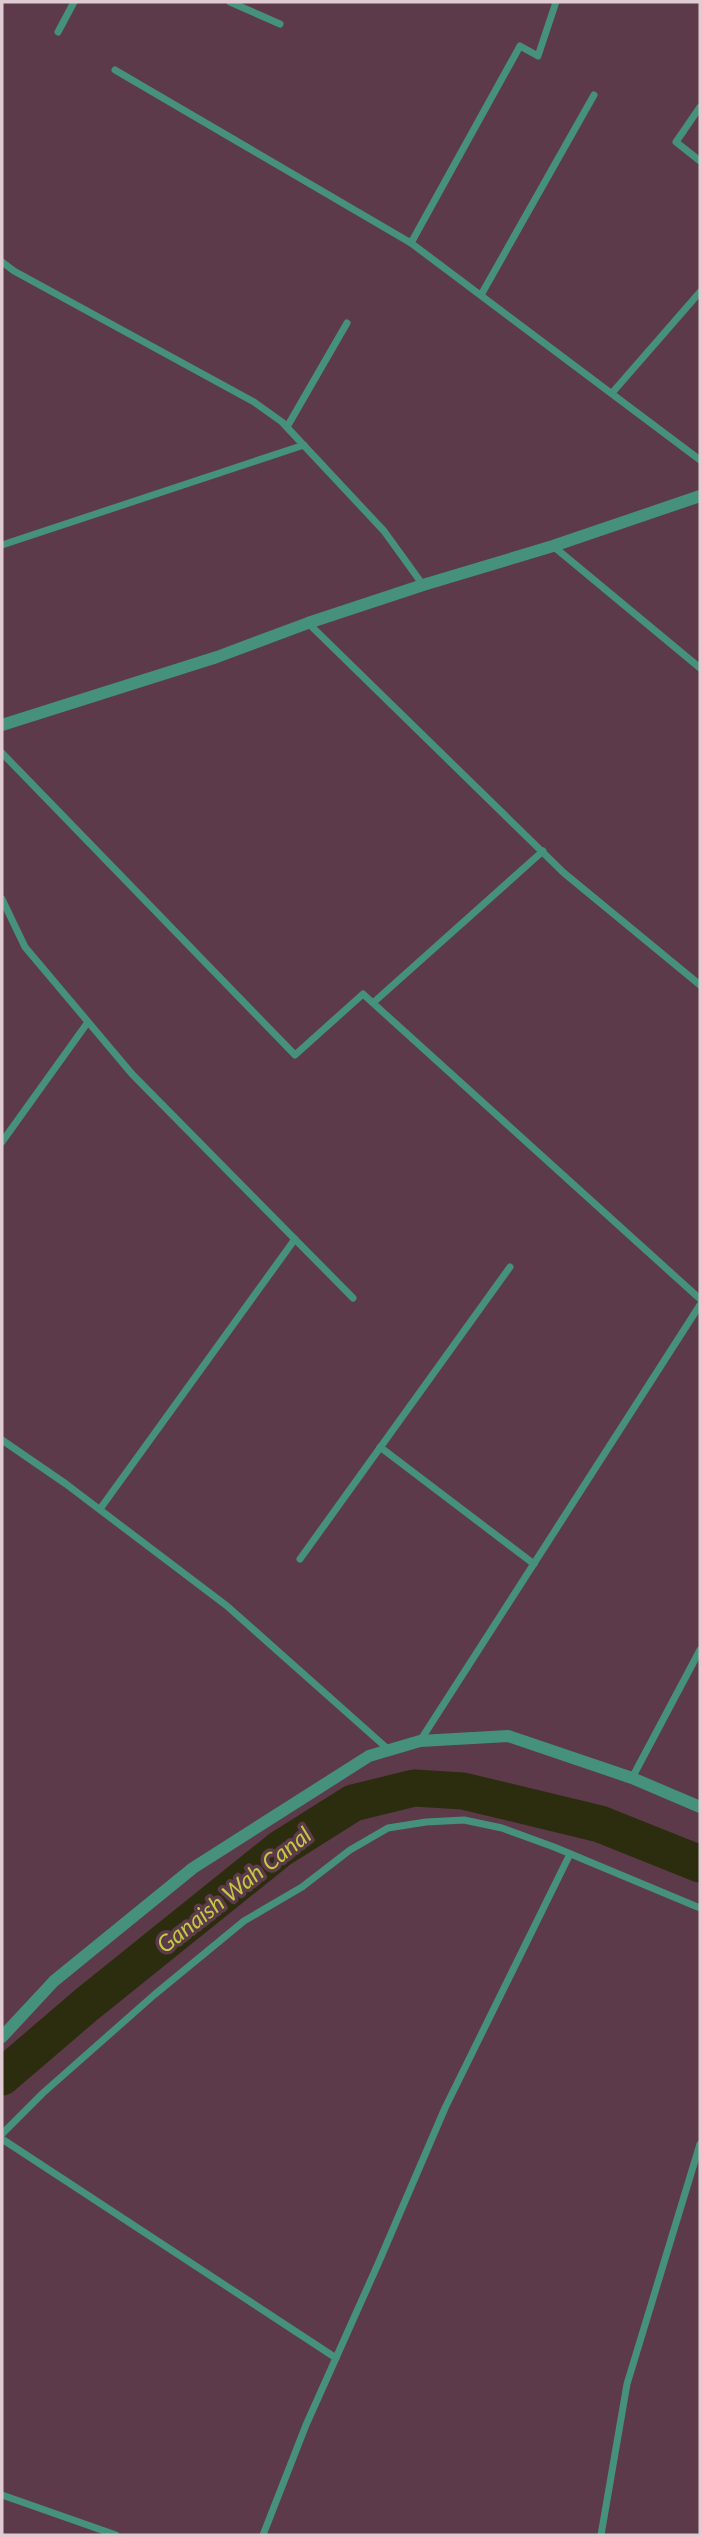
<svg xmlns="http://www.w3.org/2000/svg" width="702" height="2537" font-family="Lato,sans-serif">
	<style>
		.lines { fill: none; stroke-linecap: round; stroke-linejoin: round }
		.canal { stroke: #2b2d0e; stroke-width: 37 }
		.minor { stroke: #46917c; stroke-width: 7 }
		.tertiary { stroke: #46917c; stroke-width: 12 }
		.labels { text-anchor: middle; stroke-width: 7; stroke-linejoin: round; paint-order: stroke }
		.water-label { font-size: 23px; font-style: italic; fill: #c2c943; stroke: #5c3a49 }
	</style>
	<rect width="100%" height="100%" fill="#5c3a49"/>
	<g class="lines">
		<!-- canal -->
		<polyline class="canal" points="2,2077 86,2005 280,1849 353,1803 414,1788 463,1791 600,1824 700,1864"/>
		<!-- minor -->
		<g class="minor">
			<polyline points="230,2 280,24"/>
			<polyline points="58,32 74,2"/>
			<polyline points="115,70 411,243 700,460"/>
			<polyline points="700,107 676,142 700,161"/>
			<polyline points="411,243 520,46 538,56 556,2"/>
			<polyline points="2,262 14,271 254,402 282,422 384,531 423,585"/>
			<polyline points="481,295 594,95"/>
			<polyline points="612,393 700,292"/>
			<polyline points="287,427 347,323"/>
			<polyline points="2,545 304,445"/>
			<polyline points="553,546 700,668"/>
			<polyline points="308,623 564,873 700,985"/>
			<polyline points="2,753 295,1055 363,994 700,1299"/>
			<polyline points="2,899 25,947 132,1074 353,1298"/>
			<polyline points="374,1002 543,851"/>
			<polyline points="2,1142 88,1022"/>
			<polyline points="2,1440 66,1484 227,1606 389,1750"/>
			<polyline points="380,1447 534,1564"/>
			<polyline points="100,1509 295,1239"/>
			<polyline points="300,1559 510,1267"/>
			<polyline points="420,1741 700,1305"/>
			<polyline points="632,1778 700,1650"/>
			<polyline points="2,2134 43,2093 154,1995 244,1921 302,1887 350,1850 388,1828 426,1822 464,1820 502,1828 554,1847 700,1908"/>
			<polyline points="2,2139 336,2358"/>
			<polyline points="2,2495 116,2535"/>
			<polyline points="263,2535 306,2425 378,2264 445,2108 570,1854"/>
			<polyline points="601,2535 627,2384 700,2144"/>
		</g>
		<!-- tertiary -->
		<g class="tertiary">
			<polyline points="2,725 217,657 308,623 423,585 553,546 700,496"/>
			<polyline points="2,2037 54,1981 193,1868 369,1756 420,1741 508,1736 632,1778 700,1807"/>
		</g>
	</g>
	<g class="labels">
		<!-- water labels -->
		<g class="water-label">
			<text transform="translate(234 1890) rotate(-38)" y="8">Ganaish Wah Canal</text>
		</g>
	</g>
	<!-- border -->
	<rect width="702" height="2537" fill="none" stroke="#e0cbd3" stroke-width="7"/>
</svg>
